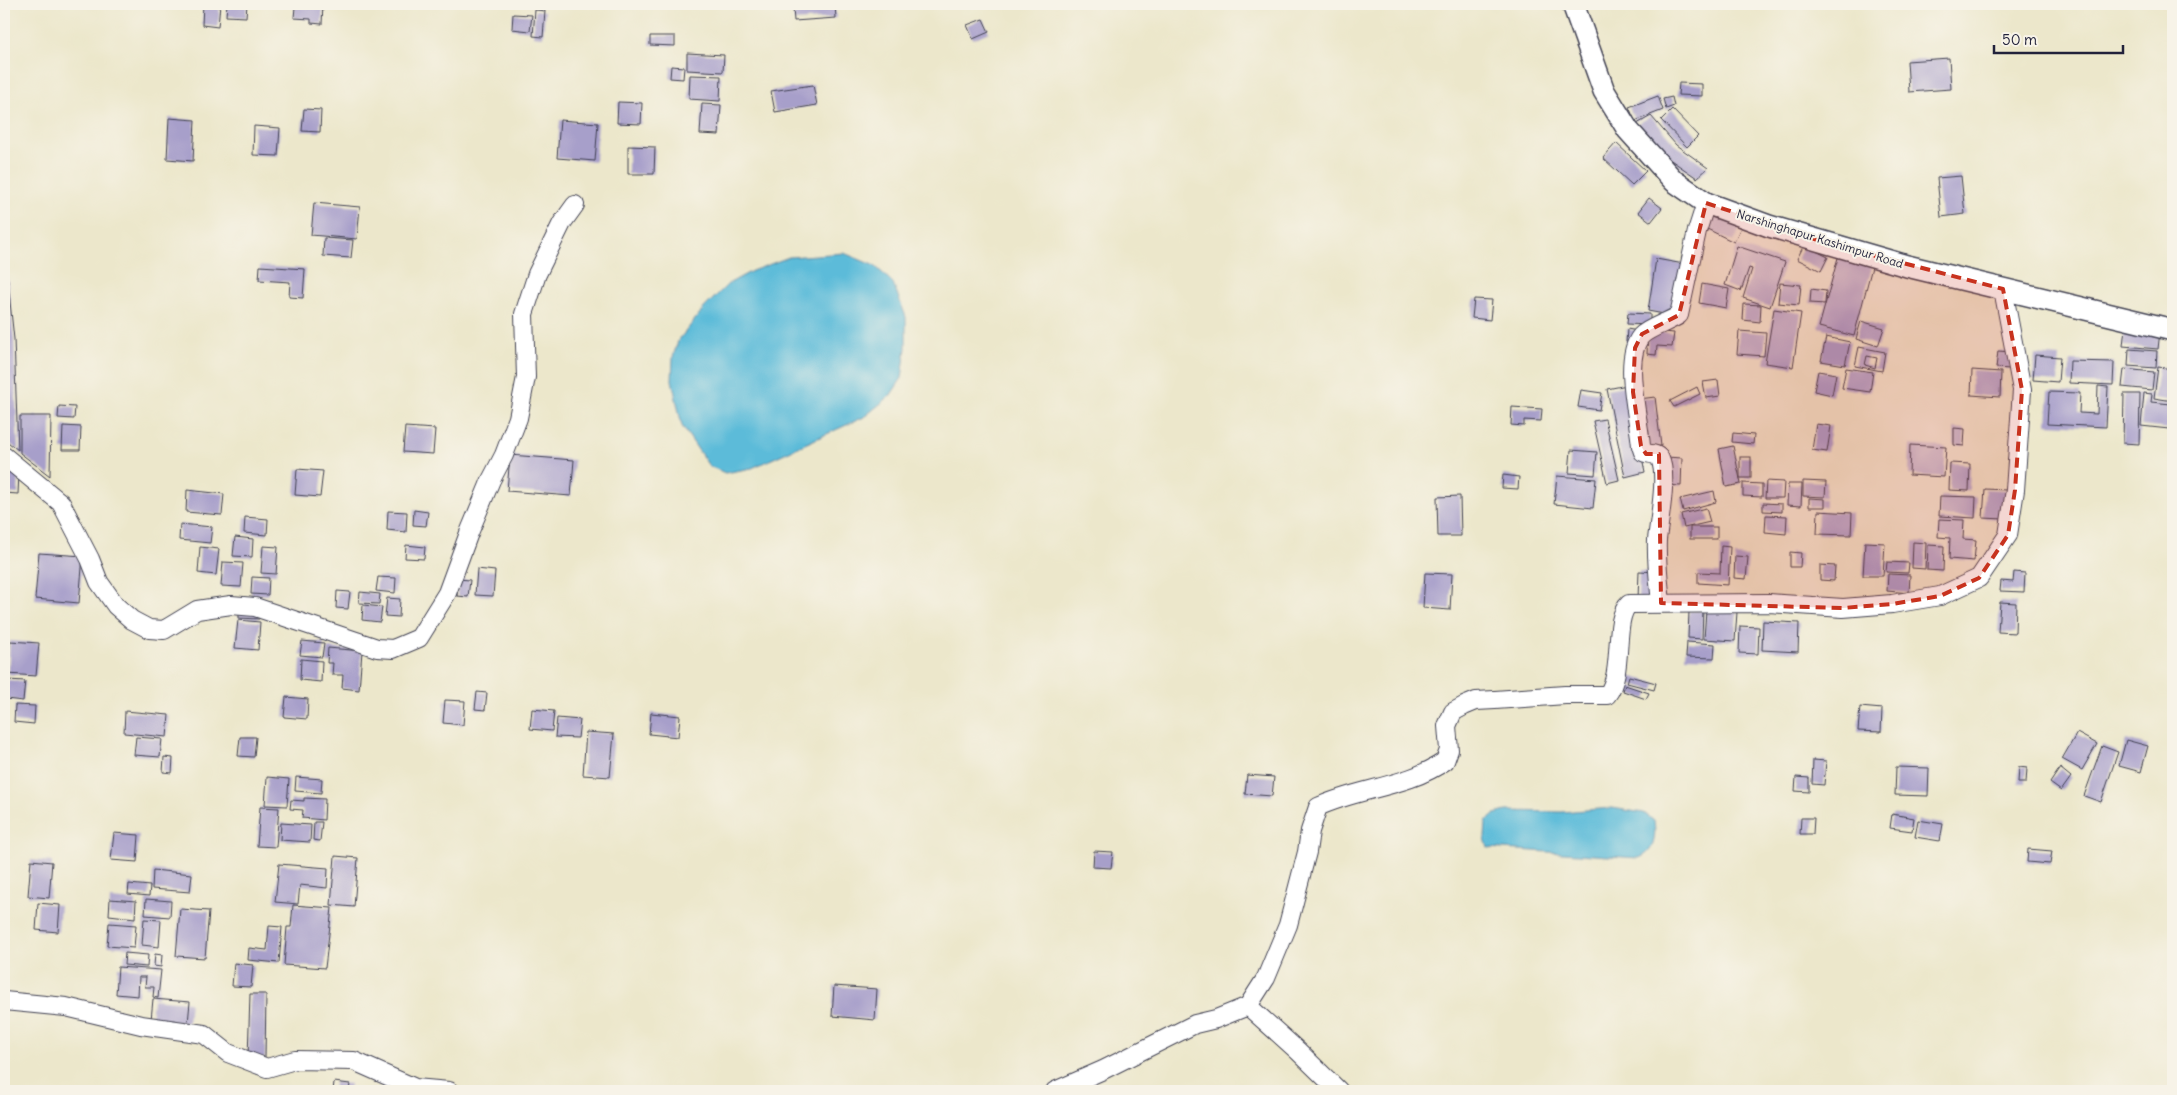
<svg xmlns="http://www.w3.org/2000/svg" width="2177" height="1095" font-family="Delius,sans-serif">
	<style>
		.water { fill: #5bbbd9; stroke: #3e6e8a }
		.building { fill: #a79fca; fill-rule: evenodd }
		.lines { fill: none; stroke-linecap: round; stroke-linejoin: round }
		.minor-casing { stroke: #404051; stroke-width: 20 }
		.major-casing { stroke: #404051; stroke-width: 24 }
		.minor { stroke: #fff; stroke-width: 18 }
		.major { stroke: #fff; stroke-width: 21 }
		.marked { fill: #c8321e; fill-opacity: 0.2; stroke: #c8321e; stroke-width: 4; stroke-dasharray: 10 6; stroke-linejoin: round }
		.labels { text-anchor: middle; stroke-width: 4; stroke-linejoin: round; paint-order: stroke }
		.street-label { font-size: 12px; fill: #22223b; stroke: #f7f3e8 }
	</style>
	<rect width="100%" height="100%" fill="#f7f3e8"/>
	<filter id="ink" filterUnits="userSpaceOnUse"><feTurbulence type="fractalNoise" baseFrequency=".02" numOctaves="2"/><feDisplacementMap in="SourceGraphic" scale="10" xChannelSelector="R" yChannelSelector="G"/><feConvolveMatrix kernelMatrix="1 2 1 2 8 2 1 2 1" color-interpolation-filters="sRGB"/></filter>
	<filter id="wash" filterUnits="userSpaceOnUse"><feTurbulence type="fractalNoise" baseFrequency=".0096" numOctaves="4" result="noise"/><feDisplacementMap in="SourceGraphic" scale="20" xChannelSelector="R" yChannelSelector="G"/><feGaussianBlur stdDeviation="1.12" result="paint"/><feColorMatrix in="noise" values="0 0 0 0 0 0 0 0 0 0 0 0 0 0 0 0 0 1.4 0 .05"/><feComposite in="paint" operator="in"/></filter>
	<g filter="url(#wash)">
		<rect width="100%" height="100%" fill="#ece7cb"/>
		<!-- water -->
		<g class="water">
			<polygon points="844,253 875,266 893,283 906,317 906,348 902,378 890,396 864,417 752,468 725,473 709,466 682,426 672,380 673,357 678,341 705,307 728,284 752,271 789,257"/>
			<path d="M1612 808 1644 813 1654 821C1656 836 1655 852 1639 858L1488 848 1485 838 1486 822 1495 814 1506 811 1561 812Z"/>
		</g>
		<g id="blocks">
			<!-- building -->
			<g class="building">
				<polygon points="203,4 220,4 218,27 202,25"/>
				<polygon points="227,4 247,4 246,17 226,16"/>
				<polygon points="313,4 323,4 322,24 311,23 311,19 294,18 295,7 312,8"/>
				<polygon points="822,4 835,4 836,18 794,21 793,8 822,6"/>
				<polygon points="535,10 545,11 543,37 533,36"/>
				<polygon points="513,14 532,15 530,31 512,29"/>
				<polygon points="983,19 989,32 973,39 967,25"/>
				<polygon points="650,36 675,36 675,46 650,45"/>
				<polygon points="687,53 724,55 723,72 687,70"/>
				<polygon points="1949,58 1951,89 1909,92 1907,61"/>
				<polygon points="671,66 684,67 683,79 670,78"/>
				<polygon points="690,75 721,76 720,101 689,99"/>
				<polygon points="1679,83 1702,84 1702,96 1678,95"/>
				<polygon points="813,85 817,105 775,112 771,91"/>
				<polygon points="1658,96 1663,110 1635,121 1629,107"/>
				<polygon points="1672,97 1674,106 1666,109 1663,99"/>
				<polygon points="618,102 642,103 641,124 617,123"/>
				<polygon points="702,104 721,105 719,135 700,134"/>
				<polygon points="304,109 321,110 320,132 302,131"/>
				<polygon points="1672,109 1698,136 1687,147 1661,120"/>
				<polygon points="1651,116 1676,145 1708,168 1697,178 1665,156 1650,141 1637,124"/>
				<polygon points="169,118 195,120 193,161 167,159"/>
				<polygon points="560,120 598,123 595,161 557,158"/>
				<polygon points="254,126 280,128 278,156 253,155"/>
				<polygon points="1616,143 1646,171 1632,185 1603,158"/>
				<polygon points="628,146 655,147 654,174 628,174"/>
				<polygon points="1961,176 1965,214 1941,217 1937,178"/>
				<polygon points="1649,198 1662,208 1651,222 1638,212"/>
				<polygon points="314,203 360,207 357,239 311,235"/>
				<polygon points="1710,211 1741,227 1734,242 1703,227"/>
				<polygon points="324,238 353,240 351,258 323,256"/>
				<polygon points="1804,245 1828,257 1821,271 1797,259"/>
				<polygon points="4,246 14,339 18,450 4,439"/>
				<polygon points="1737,246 1785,262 1770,307 1743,298 1752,269 1749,268 1741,291 1725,285"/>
				<polygon points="1839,254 1873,263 1854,336 1819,327"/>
				<polygon points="1656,259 1684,264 1675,316 1648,311"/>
				<polygon points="260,266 305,269 303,298 289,297 290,282 259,280"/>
				<polygon points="1780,283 1801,285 1799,305 1778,303"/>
				<polygon points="1702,284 1729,289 1726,308 1699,303"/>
				<polygon points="1811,289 1826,291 1825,304 1810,303"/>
				<polygon points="1474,299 1492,300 1490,320 1472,318"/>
				<polygon points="1744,304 1761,305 1760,322 1743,320"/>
				<polygon points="1774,309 1801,313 1793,367 1765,363"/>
				<polygon points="1628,313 1650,314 1650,325 1627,324"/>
				<polygon points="1861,321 1884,328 1878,346 1856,339"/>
				<polygon points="2125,328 2160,331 2158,349 2123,346"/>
				<polygon points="1627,329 1638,331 1636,343 1626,342"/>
				<polygon points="1648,331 1674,333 1672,347 1657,346 1656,355 1647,354"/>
				<polygon points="1739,331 1766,333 1764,356 1737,354"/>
				<polygon points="1826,337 1850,342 1845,365 1821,361"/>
				<path d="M1859 347 1885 352 1882 371 1855 366ZM1867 356 1877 358 1875 368 1865 365Z"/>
				<polygon points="2129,349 2157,351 2156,368 2128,366"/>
				<polygon points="1998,351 2012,352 2010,369 1996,368"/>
				<polygon points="2035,355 2060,357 2058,382 2033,380"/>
				<polygon points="2070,361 2114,362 2113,385 2069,383"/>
				<polygon points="2158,367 2173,369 2173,401 2154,398"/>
				<polygon points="1846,368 1873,372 1870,392 1842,388"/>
				<polygon points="2124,369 2154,372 2152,390 2122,387"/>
				<polygon points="1972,370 2001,372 2000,397 1971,395"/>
				<polygon points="1818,371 1836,374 1832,395 1814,391"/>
				<polygon points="1718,380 1720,396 1706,398 1703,382"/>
				<polygon points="1627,385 1645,472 1625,477 1607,389"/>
				<polygon points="2098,386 2108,387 2106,427 2047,424 2049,392 2080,393 2079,413 2097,414"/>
				<polygon points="1697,387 1700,394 1674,407 1670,401"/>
				<polygon points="1581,390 1602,393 1599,410 1578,407"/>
				<polygon points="2144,393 2152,394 2151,402 2171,404 2169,429 2141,426"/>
				<polygon points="2124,394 2140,394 2139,444 2123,443"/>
				<polygon points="1655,397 1661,446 1645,448 1639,399"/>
				<polygon points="59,406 75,407 74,419 58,418"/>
				<polygon points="1512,407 1542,409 1541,421 1524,420 1524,426 1511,425"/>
				<polygon points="20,416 51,416 50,476 20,453"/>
				<polygon points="1605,419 1619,480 1607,483 1593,421"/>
				<polygon points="1816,424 1831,426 1827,452 1812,450"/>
				<polygon points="63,426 81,427 80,450 62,450"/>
				<polygon points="405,427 435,429 433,454 403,452"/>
				<polygon points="1954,428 1965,429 1964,446 1954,445"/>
				<polygon points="1733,433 1754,435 1753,444 1732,442"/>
				<polygon points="1910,445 1946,447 1944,477 1909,475"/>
				<polygon points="1733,446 1741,484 1726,487 1719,449"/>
				<polygon points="1571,450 1597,452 1595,475 1569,473"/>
				<polygon points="510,455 574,460 571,496 507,491"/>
				<polygon points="1666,457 1682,458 1681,486 1665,485"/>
				<rect x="1740" y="457" width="11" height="21"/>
				<polygon points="1950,463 1970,464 1969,491 1949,490"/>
				<polygon points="297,469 323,471 320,497 295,495"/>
				<polygon points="4,472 19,473 18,494 4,493"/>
				<polygon points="1503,475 1519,477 1518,489 1502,488"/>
				<polygon points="1557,476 1596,479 1593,508 1554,504"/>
				<polygon points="1766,481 1784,482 1783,498 1765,498"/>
				<polygon points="1803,481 1826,482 1825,497 1803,496"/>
				<polygon points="1743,483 1762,484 1762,497 1743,496"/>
				<polygon points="1788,484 1802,484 1801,506 1787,505"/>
				<polygon points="1985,489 2006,490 2004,519 1983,518"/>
				<polygon points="187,490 224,494 222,515 186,512"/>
				<polygon points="1714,491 1716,502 1683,511 1680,499"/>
				<polygon points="1460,496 1461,536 1438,536 1437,497"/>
				<polygon points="1940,496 1976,497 1975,518 1939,516"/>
				<polygon points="1809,498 1825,499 1825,507 1809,507"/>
				<polygon points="1763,503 1782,504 1782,512 1763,511"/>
				<polygon points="1706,508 1710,522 1684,528 1681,514"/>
				<polygon points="414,510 428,512 426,526 413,525"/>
				<polygon points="388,511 407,512 406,532 387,530"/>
				<polygon points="1818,511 1852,513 1851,535 1817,534"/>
				<polygon points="1766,515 1787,516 1786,534 1765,532"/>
				<polygon points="245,517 268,519 267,535 244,533"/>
				<polygon points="1939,519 1964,520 1963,539 1976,540 1974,561 1949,559 1950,538 1938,537"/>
				<polygon points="180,524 212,527 210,543 179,540"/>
				<rect x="1690" y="527" width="27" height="12"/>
				<polygon points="235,537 253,539 252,557 233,556"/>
				<polygon points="1865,542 1885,543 1883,576 1863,576"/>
				<polygon points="1913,542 1926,543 1925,569 1912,568"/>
				<polygon points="406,545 425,547 424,559 405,558"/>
				<polygon points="1928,545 1944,546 1943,571 1927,570"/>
				<polygon points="263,546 278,547 276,574 261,573"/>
				<polygon points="1721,546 1730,547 1728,585 1698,583 1698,572 1720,573"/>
				<polygon points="200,547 219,549 216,575 198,573"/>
				<polygon points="1790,552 1801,553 1800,567 1790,567"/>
				<polygon points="39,553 83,556 79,603 35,599"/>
				<polygon points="1735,556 1748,557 1746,579 1734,578"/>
				<polygon points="223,562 243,563 241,587 221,586"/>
				<polygon points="1887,562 1909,563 1908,573 1886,572"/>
				<polygon points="1820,565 1835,566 1834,581 1820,580"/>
				<polygon points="477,569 495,571 493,596 475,595"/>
				<polygon points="1639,571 1657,572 1655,600 1638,599"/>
				<polygon points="2014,572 2025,573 2024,592 2000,591 2001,581 2013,582"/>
				<polygon points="1425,573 1452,574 1450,610 1423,608"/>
				<polygon points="1888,574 1910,575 1909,593 1887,591"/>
				<polygon points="252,577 269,578 268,595 251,594"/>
				<polygon points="378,577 396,578 395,593 376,591"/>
				<polygon points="458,579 470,580 468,597 457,596"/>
				<polygon points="337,591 350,592 348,609 336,608"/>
				<polygon points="360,592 380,594 379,604 359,603"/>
				<polygon points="387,598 400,599 399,617 385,616"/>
				<polygon points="2000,602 2016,603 2015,633 1998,632"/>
				<polygon points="363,605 382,607 380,622 362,620"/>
				<polygon points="239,609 260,610 259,619 239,618"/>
				<polygon points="1706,610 1737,612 1735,641 1704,639"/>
				<polygon points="1689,611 1703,611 1702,639 1688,638"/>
				<polygon points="238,620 260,622 258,650 235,648"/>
				<polygon points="1763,621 1799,623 1798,652 1762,650"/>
				<polygon points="1740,626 1759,627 1758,654 1739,653"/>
				<polygon points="10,641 39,643 36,676 8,674"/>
				<polygon points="302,641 324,643 322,657 300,655"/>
				<polygon points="1687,642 1715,644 1714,658 1686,657"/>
				<polygon points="328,648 362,651 359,690 342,688 343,675 332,675 333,663 327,663"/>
				<polygon points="301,659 322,661 321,682 300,680"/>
				<polygon points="1629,676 1656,683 1654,690 1627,683"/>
				<polygon points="8,680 25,681 23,701 6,699"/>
				<polygon points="1625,685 1649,693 1646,699 1623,691"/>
				<polygon points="477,692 487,693 485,710 475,709"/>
				<polygon points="286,697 308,699 307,719 284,717"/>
				<polygon points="445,700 465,701 463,725 443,723"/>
				<polygon points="15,705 35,706 34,724 14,722"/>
				<polygon points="1860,707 1882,709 1881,732 1858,731"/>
				<polygon points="532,709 554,711 552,731 530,729"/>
				<polygon points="125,711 169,715 167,737 124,733"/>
				<polygon points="651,713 680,716 678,737 649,734"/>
				<polygon points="557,718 580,720 578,738 555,737"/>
				<polygon points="586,732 614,734 610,777 583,775"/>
				<polygon points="2077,733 2097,744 2082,770 2062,759"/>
				<polygon points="136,737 162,739 160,757 134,755"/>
				<polygon points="240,737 256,737 254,757 238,756"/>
				<polygon points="2126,740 2148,746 2141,772 2119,766"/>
				<polygon points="2102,746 2118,752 2101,802 2084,796"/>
				<polygon points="164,757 173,758 172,773 163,772"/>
				<polygon points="1813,760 1826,761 1824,785 1812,784"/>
				<polygon points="1896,767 1929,768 1928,796 1895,795"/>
				<polygon points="2019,767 2027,768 2026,783 2018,783"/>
				<polygon points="2060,768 2071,777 2061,791 2050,783"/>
				<polygon points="1247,775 1274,777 1272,796 1245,794"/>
				<polygon points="267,777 289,779 287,806 265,805"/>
				<polygon points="296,777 322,779 321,793 295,791"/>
				<polygon points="1796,777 1809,778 1809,792 1795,791"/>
				<polygon points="304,798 325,799 324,820 302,818 303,810 290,809 291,800 304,801"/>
				<polygon points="260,807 279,808 276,847 257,846"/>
				<polygon points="1892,814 1914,818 1912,831 1890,828"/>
				<polygon points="1801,818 1814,818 1813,834 1800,834"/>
				<polygon points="1918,820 1943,824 1940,841 1915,837"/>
				<polygon points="314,822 322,822 320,841 313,840"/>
				<polygon points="281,823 311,825 310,842 280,840"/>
				<polygon points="114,833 139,835 137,862 111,860"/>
				<polygon points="2028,849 2052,851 2050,864 2027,862"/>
				<polygon points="1094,851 1113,852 1111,868 1093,867"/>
				<polygon points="335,856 358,858 354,907 331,905"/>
				<polygon points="31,860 52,862 49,898 28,896"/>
				<polygon points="279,864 328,868 327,888 300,885 298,904 275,902"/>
				<polygon points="153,870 192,874 190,892 152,889"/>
				<polygon points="129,884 150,886 149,896 128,894"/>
				<polygon points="110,899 136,901 135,918 109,915"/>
				<polygon points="146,899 171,901 170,917 145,915"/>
				<polygon points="38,903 60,905 58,932 36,930"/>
				<polygon points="293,905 332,908 325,968 284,965 287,927 291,927"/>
				<polygon points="180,909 209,911 205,958 176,956"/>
				<polygon points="144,919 161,920 159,947 142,945"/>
				<polygon points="109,923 136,925 134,948 107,946"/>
				<polygon points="269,926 282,927 279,963 248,960 249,948 267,950"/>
				<polygon points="125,953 148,955 147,967 124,965"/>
				<polygon points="155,954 162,955 161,967 154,966"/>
				<polygon points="234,963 253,965 251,987 232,986"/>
				<polygon points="118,967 161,970 158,998 153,997 154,987 145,987 146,977 139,977 138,996 116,994"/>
				<polygon points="834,986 877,989 875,1020 832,1016"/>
				<polygon points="250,994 266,994 265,1058 248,1058"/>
				<polygon points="153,999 190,1002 188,1023 151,1020"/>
				<polygon points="334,1082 350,1084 349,1091 333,1091"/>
			</g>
		</g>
	</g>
	<g filter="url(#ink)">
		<use href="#blocks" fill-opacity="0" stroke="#404051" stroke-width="1"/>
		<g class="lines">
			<!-- minor casing -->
			<g class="minor-casing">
				<g id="minor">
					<polyline points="4,456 61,503 90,559 99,582 116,606 132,620 149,629 164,630 197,610 231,605 255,607 377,648 393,649 419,638 447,593 469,533 491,480 504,455 518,418 526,377 524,314 537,274 562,223 575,205"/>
					<path d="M1661 603C1659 582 1656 560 1657 540 1659 520 1668 476 1660 459 1656 452 1648 455 1643 452L1641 446C1639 418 1622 359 1641 336 1648 328 1669 322 1679 315L1697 231 1706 203"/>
					<polyline points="4,1001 66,1007 141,1025 204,1034 228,1053 267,1068 295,1060 354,1061 415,1088 449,1091"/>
					<polyline points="1248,1006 1298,1051 1339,1091"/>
					<path d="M1055 1091 1103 1070 1195 1024 1216 1019 1248 1006 1266 978 1288 925 1307 852 1310 831 1318 807C1358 788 1408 787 1445 761L1449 750 1447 726 1453 712 1464 706 1476 701 1495 700 1565 695H1607C1625 673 1612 619 1629 604L1769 603 1843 608 1892 604 1940 596 1979 578 2008 535 2015 490 2022 390 2003 289"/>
				</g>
			</g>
			<!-- major casing -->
			<g class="major-casing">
				<polyline id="major" points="1573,4 1604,91 1628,130 1674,181 1706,203 1769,226 1907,266 2173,330"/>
			</g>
			<!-- minor -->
			<use href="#minor" class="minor"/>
			<!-- major -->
			<use href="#major" class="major"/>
		</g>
	</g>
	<!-- marked area -->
	<path class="marked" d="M1706 203 1826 243 2003 289 2022 390 2015 490 2008 535 1979 578 1940 596 1892 604 1843 608 1661 603 1659 454H1646L1641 446 1633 392 1635 348 1642 334 1679 315Z"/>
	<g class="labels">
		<!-- street labels -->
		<g class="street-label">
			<text transform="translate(1820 239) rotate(17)" y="4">Narshinghapur Kashimpur Road</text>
		</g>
	</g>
	<!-- margin -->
	<rect width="2177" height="1095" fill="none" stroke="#f7f3e8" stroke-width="20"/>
	<!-- scale -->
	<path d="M1994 45v8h129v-8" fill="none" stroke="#22223b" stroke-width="2.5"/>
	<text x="2002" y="45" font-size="15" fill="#22223b" stroke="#f7f3e8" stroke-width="4" paint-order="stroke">50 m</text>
</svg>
